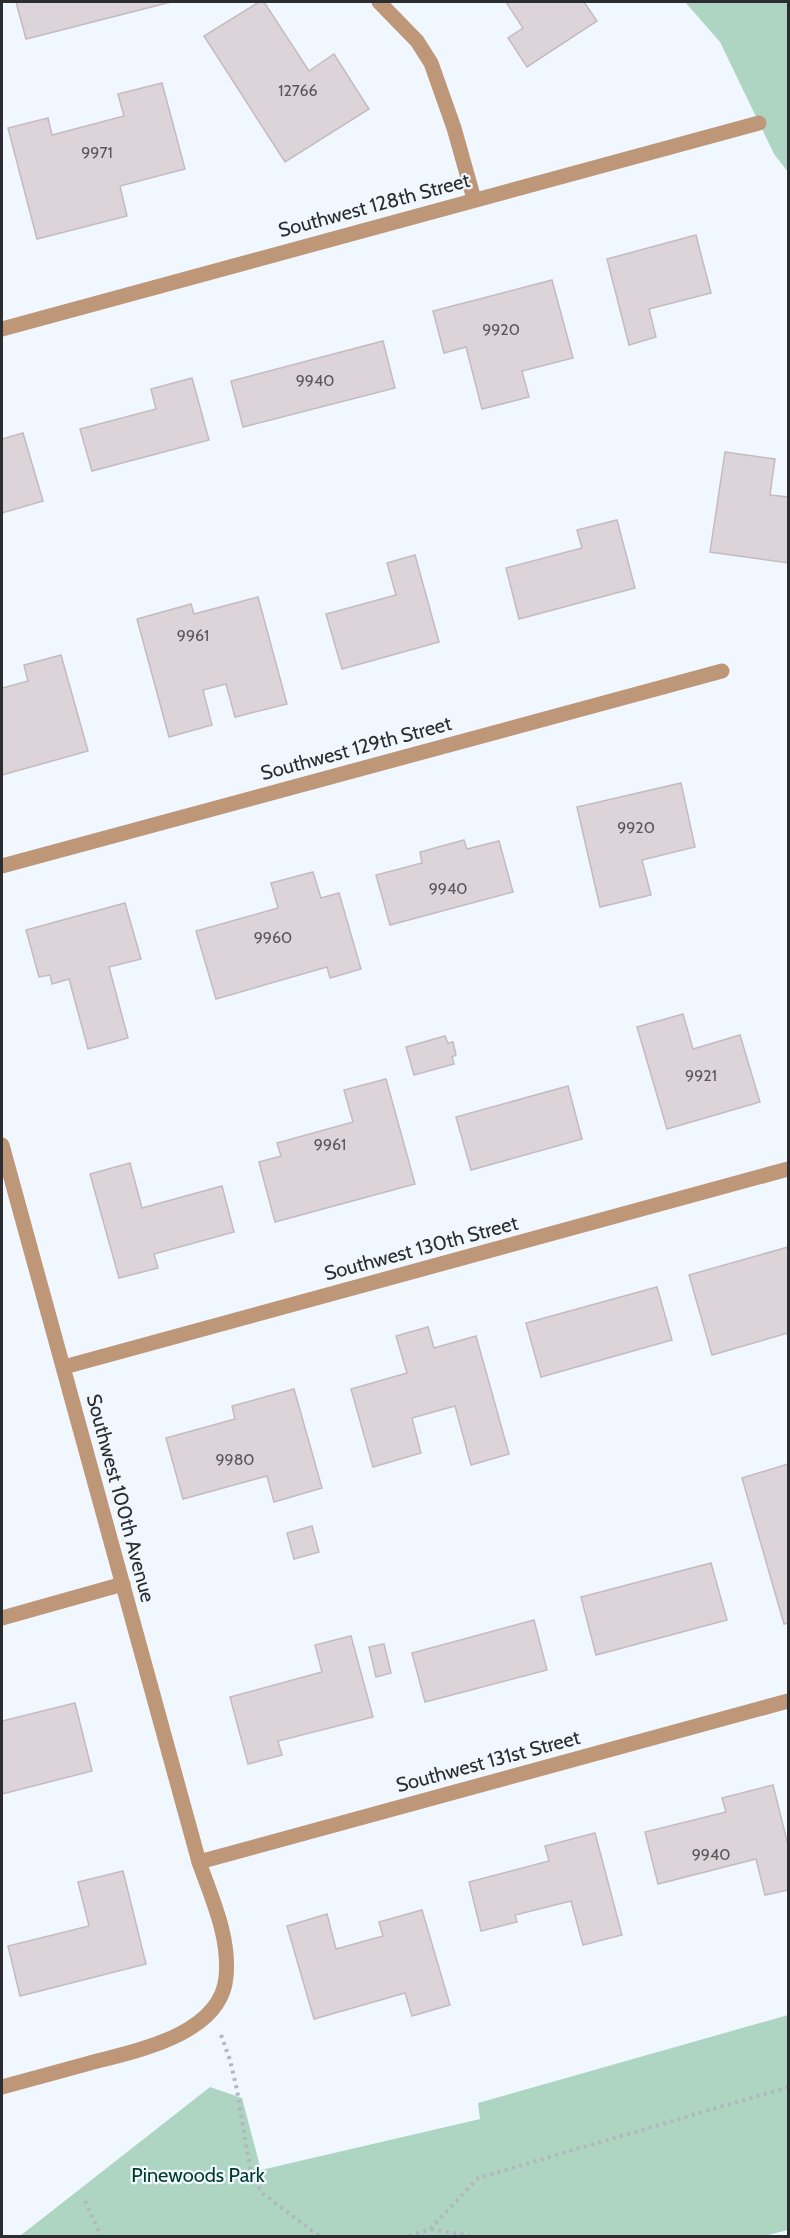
<svg xmlns="http://www.w3.org/2000/svg" width="790" height="2238" font-family="Cabin,sans-serif">
	<style>
		.green { fill: #aed5c2 }
		.building { fill: #ddd4d9; stroke: #c4bbc0; stroke-width: 1.5 }
		.lines { fill: none; stroke-linecap: round; stroke-linejoin: round }
		.path { stroke: #b2b7bd; stroke-width: 4; stroke-dasharray: 3 4.5; stroke-linecap: butt }
		.minor { stroke: #bd9778; stroke-width: 15 }
		.labels { text-anchor: middle; stroke-width: 4.5; stroke-linejoin: round; paint-order: stroke }
		.number-label { font-size: 16px; fill: #58575a }
		.street-label { font-size: 20px; fill: #2b2d30; stroke: #f1f7ff }
		.park-label { font-size: 20px; fill: #003b28; stroke: #f1f7ff }
	</style>
	<rect width="100%" height="100%" fill="#f1f7ff"/>
	<!-- green -->
	<g class="green">
		<polygon points="685,2 788,2 788,172 774,154 720,42"/>
		<polygon points="788,2015 788,2230 764,2236 20,2236 210,2087 242,2098 261,2170 480,2119 478,2103"/>
	</g>
	<!-- building -->
	<g class="building">
		<polygon points="16,2 171,2 26,39"/>
		<polygon points="259,2 264,2 309,71 334,54 369,109 285,162 204,36"/>
		<polygon points="506,2 584,2 597,21 527,67 508,38 523,28"/>
		<polygon points="162,83 185,169 120,186 127,216 37,239 8,128 48,118 52,135 124,116 118,94"/>
		<polygon points="696,235 711,293 649,309 656,337 629,345 607,259"/>
		<polygon points="552,280 573,358 522,371 529,397 482,409 466,347 444,353 433,311"/>
		<polygon points="383,341 395,388 243,427 231,381"/>
		<polygon points="192,378 209,440 92,471 80,429 156,409 151,389"/>
		<polygon points="23,433 43,501 2,513 2,439"/>
		<polygon points="725,452 775,459 770,495 788,497 788,563 710,552"/>
		<polygon points="617,520 635,588 519,619 506,568 582,548 577,530"/>
		<polygon points="415,555 439,642 342,669 326,614 396,595 387,563"/>
		<polygon points="258,597 287,704 235,717 226,684 203,690 212,725 169,737 137,619 191,604 194,614"/>
		<polygon points="61,655 88,751 2,775 2,688 28,681 24,665"/>
		<polygon points="681,783 695,847 642,860 651,895 600,907 577,807"/>
		<polygon points="464,840 467,849 499,841 513,892 390,925 376,875 422,863 420,852"/>
		<polygon points="313,872 321,898 339,893 361,969 330,978 327,967 216,999 196,931 278,908 271,883"/>
		<polygon points="125,903 141,959 109,967 128,1038 88,1049 69,979 52,984 50,975 39,977 26,930"/>
		<polygon points="683,1014 693,1049 740,1035 760,1102 667,1129 637,1027"/>
		<polygon points="445,1036 448,1043 453,1042 456,1055 452,1057 454,1064 414,1075 406,1047"/>
		<polygon points="386,1079 415,1184 275,1222 259,1162 281,1156 277,1143 353,1122 344,1090"/>
		<polygon points="568,1086 582,1139 471,1170 456,1117"/>
		<polygon points="130,1163 142,1208 222,1186 234,1232 154,1254 158,1268 119,1278 90,1174"/>
		<polygon points="788,1247 788,1333 712,1355 689,1275"/>
		<polygon points="657,1287 672,1340 541,1377 526,1323"/>
		<polygon points="428,1327 434,1348 476,1336 509,1454 471,1465 455,1406 412,1418 421,1453 373,1467 351,1389 407,1373 396,1336"/>
		<polygon points="294,1389 322,1488 274,1502 267,1476 183,1499 166,1438 235,1419 232,1406"/>
		<polygon points="788,1464 788,1623 784,1624 742,1478"/>
		<polygon points="312,1526 319,1552 294,1559 287,1533"/>
		<polygon points="711,1563 727,1620 596,1655 581,1597"/>
		<polygon points="534,1620 547,1670 425,1702 412,1653"/>
		<polygon points="351,1636 373,1717 278,1741 282,1755 248,1764 230,1697 322,1672 315,1645"/>
		<polygon points="384,1644 391,1673 376,1677 369,1647"/>
		<polygon points="75,1703 92,1771 2,1794 2,1721"/>
		<polygon points="773,1785 788,1845 788,1890 765,1895 756,1859 658,1884 645,1832 726,1812 722,1798"/>
		<polygon points="595,1833 622,1935 583,1945 571,1901 515,1915 517,1922 481,1931 469,1882 549,1861 545,1846"/>
		<polygon points="123,1871 146,1964 20,1996 8,1946 89,1926 78,1882"/>
		<polygon points="422,1910 450,2005 412,2016 405,1993 314,2019 287,1926 327,1914 336,1949 383,1936 379,1922"/>
	</g>
	<g class="lines">
		<!-- path -->
		<g class="path">
			<polyline points="221,2035 230,2060 237,2090 251,2174 262,2193 319,2236"/>
			<polyline points="85,2201 101,2236"/>
			<polyline points="431,2229 470,2236"/>
			<polyline points="409,2236 430,2229 478,2178 788,2087"/>
		</g>
		<!-- minor -->
		<g class="minor">
			<polyline points="379,2 417,41 431,63 454,128 474,199"/>
			<polyline points="2,329 759,123"/>
			<polyline points="2,866 722,671"/>
			<path d="M2 1145 199 1862C212 1899 230 1937 226 1977 221 2035 135 2051 90 2063 61 2071 31 2079 2 2087"/>
			<polyline points="64,1367 788,1169"/>
			<polyline points="2,1618 123,1584"/>
			<polyline points="199,1862 788,1701"/>
		</g>
	</g>
	<g class="labels">
		<!-- number labels -->
		<g class="number-label">
			<text x="298" y="96">12766</text>
			<text x="97" y="158">9971</text>
			<text x="501" y="335">9920</text>
			<text x="315" y="386">9940</text>
			<text x="193" y="641">9961</text>
			<text x="636" y="833">9920</text>
			<text x="448" y="894">9940</text>
			<text x="273" y="943">9960</text>
			<text x="701" y="1081">9921</text>
			<text x="330" y="1150">9961</text>
			<text x="235" y="1465">9980</text>
			<text x="711" y="1860">9940</text>
		</g>
		<!-- street labels -->
		<g class="street-label">
			<text transform="translate(374 205) rotate(-15)" y="7">Southwest 128th Street</text>
			<text transform="translate(356 748) rotate(-15)" y="7">Southwest 129th Street</text>
			<text transform="translate(421 1248) rotate(-15)" y="7">Southwest 130th Street</text>
			<text transform="translate(121 1498) rotate(75)" y="7">Southwest 100th Avenue</text>
			<text transform="translate(488 1761) rotate(-15)" y="7">Southwest 131st Street</text>
		</g>
		<!-- park labels -->
		<g class="park-label">
			<text x="198" y="2182">Pinewoods Park</text>
		</g>
	</g>
	<!-- border -->
	<rect width="790" height="2238" fill="none" stroke="#2b2d30" stroke-width="6"/>
</svg>
